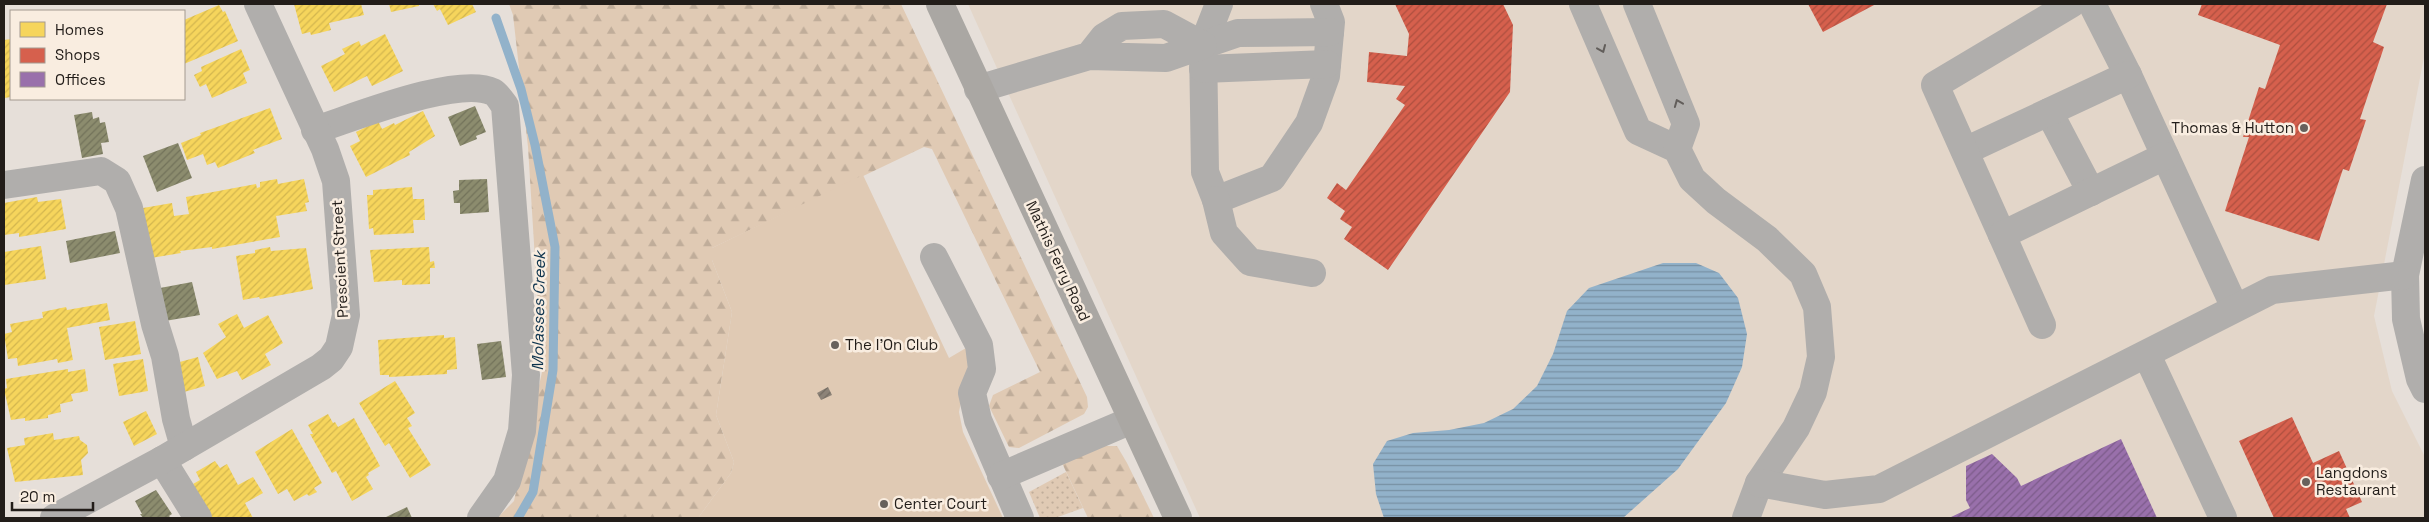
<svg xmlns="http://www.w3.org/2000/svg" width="2429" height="522" font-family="'Space Grotesk',sans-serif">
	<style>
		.built { fill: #e3d6c9 }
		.grass { fill: url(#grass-dots) }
		.forest { fill: url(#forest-firs) }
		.pitch { fill: #e0cab4 }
		.water { fill: url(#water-rules) }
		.homes { fill: url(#homes-hatch) }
		.shops { fill: url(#shops-hatch) }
		.offices { fill: url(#offices-hatch) }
		.industry { fill: url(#industry-hatch) }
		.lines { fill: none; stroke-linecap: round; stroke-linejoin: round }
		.stream { stroke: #92b2ca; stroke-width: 9 }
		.building { fill: url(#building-hatch) }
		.minor { stroke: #b0aeac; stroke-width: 28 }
		.major { stroke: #aaa7a3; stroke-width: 28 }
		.oneway { stroke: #625e5b }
		.poi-dot { fill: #67615c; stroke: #f9ede0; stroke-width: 2 }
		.labels { text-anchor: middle; stroke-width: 5; stroke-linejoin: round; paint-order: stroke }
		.poi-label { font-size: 15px; fill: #221d19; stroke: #f9ede0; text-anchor: start }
		.street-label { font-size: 15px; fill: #221d19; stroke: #f9ede0 }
		.water-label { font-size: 16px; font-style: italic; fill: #0d334d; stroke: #f9ede0 }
	</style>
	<defs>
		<pattern id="grass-dots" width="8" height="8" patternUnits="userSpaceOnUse" patternTransform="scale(1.25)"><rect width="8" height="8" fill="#e0cab4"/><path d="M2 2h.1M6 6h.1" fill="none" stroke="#c0ad9a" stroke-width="1.8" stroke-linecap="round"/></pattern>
		<pattern id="forest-firs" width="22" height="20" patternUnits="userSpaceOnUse" patternTransform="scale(1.25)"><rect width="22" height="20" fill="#e0cab4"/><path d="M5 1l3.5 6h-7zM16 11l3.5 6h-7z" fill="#c0ad9a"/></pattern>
		<pattern id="water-rules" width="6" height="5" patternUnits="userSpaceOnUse" patternTransform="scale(1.25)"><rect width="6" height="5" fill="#92b2ca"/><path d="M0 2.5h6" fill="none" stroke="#7790a3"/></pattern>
		<pattern id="homes-hatch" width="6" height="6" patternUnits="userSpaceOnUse" patternTransform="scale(1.25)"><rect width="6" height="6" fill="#f6d55c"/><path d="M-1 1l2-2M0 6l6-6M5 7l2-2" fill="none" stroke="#d3b64f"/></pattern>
		<pattern id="shops-hatch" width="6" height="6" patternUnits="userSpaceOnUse" patternTransform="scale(1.25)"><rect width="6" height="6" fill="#d6604d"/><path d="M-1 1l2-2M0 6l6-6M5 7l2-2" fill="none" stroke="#ad4f3f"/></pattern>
		<pattern id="offices-hatch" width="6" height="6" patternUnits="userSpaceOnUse" patternTransform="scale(1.25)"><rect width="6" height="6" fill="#9970ab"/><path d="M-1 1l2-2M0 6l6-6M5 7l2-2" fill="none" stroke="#7c5b8a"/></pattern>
		<pattern id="industry-hatch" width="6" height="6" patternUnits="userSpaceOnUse" patternTransform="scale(1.25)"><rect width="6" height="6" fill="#8c8c6e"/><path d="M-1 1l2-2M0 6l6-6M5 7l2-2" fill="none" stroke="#72725a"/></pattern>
		<pattern id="building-hatch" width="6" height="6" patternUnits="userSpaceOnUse" patternTransform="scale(1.25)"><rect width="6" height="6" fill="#8d8378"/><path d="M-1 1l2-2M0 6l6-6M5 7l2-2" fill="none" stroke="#736b62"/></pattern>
	</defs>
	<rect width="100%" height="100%" fill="#e6dfd9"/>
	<!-- built -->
	<polygon class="built" points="968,4 2425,4 2425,52 2374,316 2392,391 2425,457 2425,518 1200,518"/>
	<!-- grass -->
	<polygon class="grass" points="1066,472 1083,508 1055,518 1040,518 1029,492"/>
	<!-- forest -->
	<g class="forest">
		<polygon points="509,4 901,4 1087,397 1088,407 1084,414 1019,448 1009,447 989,406 993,395 1040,372 932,149 924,147 712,248 712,260 732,312 716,415 734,462 731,473 698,518 497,518 514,501 542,372 528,147 513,15"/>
		<polygon points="1100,446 1117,446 1127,463 1154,518 1088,518 1062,463"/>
	</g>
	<!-- pitch -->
	<polygon class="pitch" points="863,175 949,358 966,348 968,366 959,412 963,432 1003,518 698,518 731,473 734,462 716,415 732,312 712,260 712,248"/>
	<!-- water -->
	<polygon class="water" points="1663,263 1696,263 1719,273 1738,298 1747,334 1742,367 1726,403 1678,469 1623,518 1384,518 1376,494 1373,464 1387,441 1413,433 1449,430 1484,423 1513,409 1537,386 1553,354 1567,311 1589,288"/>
	<!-- homes -->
	<g class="homes">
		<polygon points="294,4 361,4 364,15 329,23 331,30 311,35 310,32 302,34"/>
		<polygon points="389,4 419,4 419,6 391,12"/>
		<polygon points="433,4 472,4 476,12 448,25 440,9 437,11"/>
		<polygon points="219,5 223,12 225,11 238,41 184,64 184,20"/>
		<polygon points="385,34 403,71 372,86 367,76 334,92 321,66 345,54 342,49 359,41 361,46"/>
		<polygon points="11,39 11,97 4,98 4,40"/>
		<polygon points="241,49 250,70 243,73 247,83 212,98 206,84 200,87 194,75 202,71 201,67"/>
		<polygon points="270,108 282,139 253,150 255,153 218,168 215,162 207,165 203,154 187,160 181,143 201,135 200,133"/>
		<polygon points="423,111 435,136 409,152 410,155 366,177 350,146 360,141 356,132 378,121 382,129 394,123 395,125"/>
		<polygon points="277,179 278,184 304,179 309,202 305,203 307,211 276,216 280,237 212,249 212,247 180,251 181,253 151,258 143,208 172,203 174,216 189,214 186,197 256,184 257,188 260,187 260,182"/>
		<polygon points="412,187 413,199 424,199 425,220 413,220 414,233 374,235 373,228 369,229 367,195 373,195 373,190"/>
		<polygon points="37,197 38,202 61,199 66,229 19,237 19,233 4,235 4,203"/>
		<polygon points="41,246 46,279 4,285 4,252"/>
		<polygon points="270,247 271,251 306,248 313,289 260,299 259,297 243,300 236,256 255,253 255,250"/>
		<polygon points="429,247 430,262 434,261 435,268 430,268 430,284 402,285 402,280 374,282 370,250"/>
		<polygon points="107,303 110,320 67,328 73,360 58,363 57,359 18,366 17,358 8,359 4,334 12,332 10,324 43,318 42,312 66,307 67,310"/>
		<polygon points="237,314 244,328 268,315 283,343 265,354 271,365 242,380 237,371 217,379 203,353 226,337 218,324"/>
		<polygon points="135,321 141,354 105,360 99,327"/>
		<polygon points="444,335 444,338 455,337 457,369 447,370 447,374 389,377 389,375 380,375 378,340"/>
		<polygon points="198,357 205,386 184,392 176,363"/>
		<polygon points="143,359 148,391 119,396 113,364"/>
		<polygon points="68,369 68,372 85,369 88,391 71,394 73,401 60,404 61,412 48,415 48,418 25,421 25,418 11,420 4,389 7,388 6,379"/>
		<polygon points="395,381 415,413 407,418 412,426 408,428 431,465 410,478 389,443 385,446 359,403"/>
		<polygon points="146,411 157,434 134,446 123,422"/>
		<polygon points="328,414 333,423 335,422 338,427 354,418 380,466 368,473 369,475 366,477 373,489 352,501 336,471 332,473 310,434 313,434 308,425"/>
		<polygon points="292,429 322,483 314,488 317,492 309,496 307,494 294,501 287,489 278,494 255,452"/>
		<polygon points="53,433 54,440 79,436 80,440 87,445 88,453 81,460 83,475 15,482 7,448 25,445 24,438"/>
		<polygon points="215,461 220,468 227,464 238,485 253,477 263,493 245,503 253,518 212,518 193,484 200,480 196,472"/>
	</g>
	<!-- shops -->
	<g class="shops">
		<polygon points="1395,4 1503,4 1513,25 1510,92 1388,270 1344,239 1352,227 1340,219 1345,211 1327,198 1337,183 1346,190 1405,105 1396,99 1405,86 1367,82 1369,52 1407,56 1409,34"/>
		<polygon points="1808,4 1876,4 1823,32"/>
		<polygon points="2202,4 2387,4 2373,42 2384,47 2360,119 2366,120 2349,171 2343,169 2319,241 2225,211 2249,137 2243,137 2259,87 2265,89 2280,45 2198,15"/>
		<polygon points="2292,417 2313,463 2339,451 2362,502 2346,509 2350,518 2274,518 2239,441"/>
	</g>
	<!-- offices -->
	<polygon class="offices" points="2121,439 2157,518 1949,518 1970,508 1966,500 1966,466 1992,454 2017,478 2021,486"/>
	<!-- industry -->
	<g class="industry">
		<polygon points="475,106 486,132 476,136 477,139 460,146 448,117"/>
		<polygon points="92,112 93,119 99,117 100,123 105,122 109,142 101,143 103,154 82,158 74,115"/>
		<polygon points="178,143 192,178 157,192 143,156"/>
		<polygon points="487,179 489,212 460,214 460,203 454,203 453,191 459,190 459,180"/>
		<polygon points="115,231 120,253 70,263 66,241"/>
		<polygon points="192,282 200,315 165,321 160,288"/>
		<polygon points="501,341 506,377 482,380 477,344"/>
		<polygon points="156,490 172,514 169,516 171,518 143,518 140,514 142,514 135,501"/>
		<polygon points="407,507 412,518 384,518"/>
	</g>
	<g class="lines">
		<!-- stream -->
		<polyline class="stream" points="496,18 521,89 535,145 555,247 553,370 533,492 518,518"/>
	</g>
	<!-- building -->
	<polygon class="building" points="828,387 832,395 821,400 817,393"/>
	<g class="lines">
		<!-- minor -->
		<g class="minor">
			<polyline points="1219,4 1203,45 1205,172 1216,200 1272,178 1309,123 1326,76 1331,22 1324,4"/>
			<polyline points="1583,4 1638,131 1677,149 1692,179 1716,201 1767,239 1803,274 1817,307 1821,357 1813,392 1796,428 1759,483 1746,518"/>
			<polyline points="1637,4 1686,124 1677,149"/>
			<polyline points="2092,4 2128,75 2235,308"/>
			<polyline points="1203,45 1238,33 1330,32"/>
			<polyline points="1203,69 1327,64"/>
			<polyline points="978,89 1089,56 1166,58 1203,45 1164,24 1122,26 1104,37 1089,56"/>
			<polyline points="2049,112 2091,192"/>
			<path d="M315 130C353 118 458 75 493 92 497 94 502 102 505 106L526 375 522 431 507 481 481 518"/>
			<polyline points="1965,151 2128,75"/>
			<polyline points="2425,180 2405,275 2406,319 2420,379 2425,389"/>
			<polyline points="4,185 101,171 117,181 129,208 155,324 165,356 176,419 184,447"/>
			<polyline points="1216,200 1224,233 1250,262 1312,273"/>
			<polyline points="2002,235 1935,85 2071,4"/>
			<polyline points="934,257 979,345 982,369 972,393 978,420 1020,518"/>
			<polyline points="2042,325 2002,235 2165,156"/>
			<polyline points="2147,355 2223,518"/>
			<polyline points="162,460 198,518"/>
			<polyline points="1001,476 1132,420"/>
			<polyline points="1759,483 1825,495 1879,489 2272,290 2405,275"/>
			<polyline points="54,518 162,460 321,367 331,359 339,347 346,315 336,181 325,149 258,4"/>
		</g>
		<!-- major -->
		<polyline class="major" points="940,4 1178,518"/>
	</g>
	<!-- one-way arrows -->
	<defs><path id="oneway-chevron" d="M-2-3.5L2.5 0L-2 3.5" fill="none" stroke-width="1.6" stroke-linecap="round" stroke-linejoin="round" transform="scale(1.25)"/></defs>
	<g class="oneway">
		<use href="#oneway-chevron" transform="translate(1602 49) rotate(67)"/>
		<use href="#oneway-chevron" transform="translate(1678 103) rotate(-112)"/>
	</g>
	<!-- markers -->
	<g class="poi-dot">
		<circle cx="2304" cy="128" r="5"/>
		<circle cx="835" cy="345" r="5"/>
		<circle cx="2306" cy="482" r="5"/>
		<circle cx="884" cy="504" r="5"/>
	</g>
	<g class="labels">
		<!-- poi labels -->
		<g class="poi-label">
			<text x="2294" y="133" text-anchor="end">Thomas &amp; Hutton</text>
			<text x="845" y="350">The I'On Club</text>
			<text x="2316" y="478">Langdons<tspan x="2316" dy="17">Restaurant</tspan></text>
			<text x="894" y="509">Center Court</text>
		</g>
		<!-- street labels -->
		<g class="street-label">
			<text transform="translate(340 259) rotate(-93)" y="5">Prescient Street</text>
			<text transform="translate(1058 261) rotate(65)" y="5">Mathis Ferry Road</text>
		</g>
		<!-- water labels -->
		<g class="water-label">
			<text transform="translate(538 311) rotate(-89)" y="6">Molasses Creek</text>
		</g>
	</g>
	<!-- border -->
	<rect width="2429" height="522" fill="none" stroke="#221d19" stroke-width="10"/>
	<!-- legend -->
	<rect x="10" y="10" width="175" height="90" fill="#f9ede0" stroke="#a39a90"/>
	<rect x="20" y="22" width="25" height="15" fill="#f6d55c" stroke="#a39a90"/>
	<text x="55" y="35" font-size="15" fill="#221d19">Homes</text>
	<rect x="20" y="48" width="25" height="15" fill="#d6604d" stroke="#a39a90"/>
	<text x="55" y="60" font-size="15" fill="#221d19">Shops</text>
	<rect x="20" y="72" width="25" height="15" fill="#9970ab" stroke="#a39a90"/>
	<text x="55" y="85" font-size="15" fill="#221d19">Offices</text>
	<!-- scale -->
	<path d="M12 502v8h81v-8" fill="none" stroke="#221d19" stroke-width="2.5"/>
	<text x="20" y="502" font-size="15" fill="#221d19" stroke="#f9ede0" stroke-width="4" paint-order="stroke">20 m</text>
</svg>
